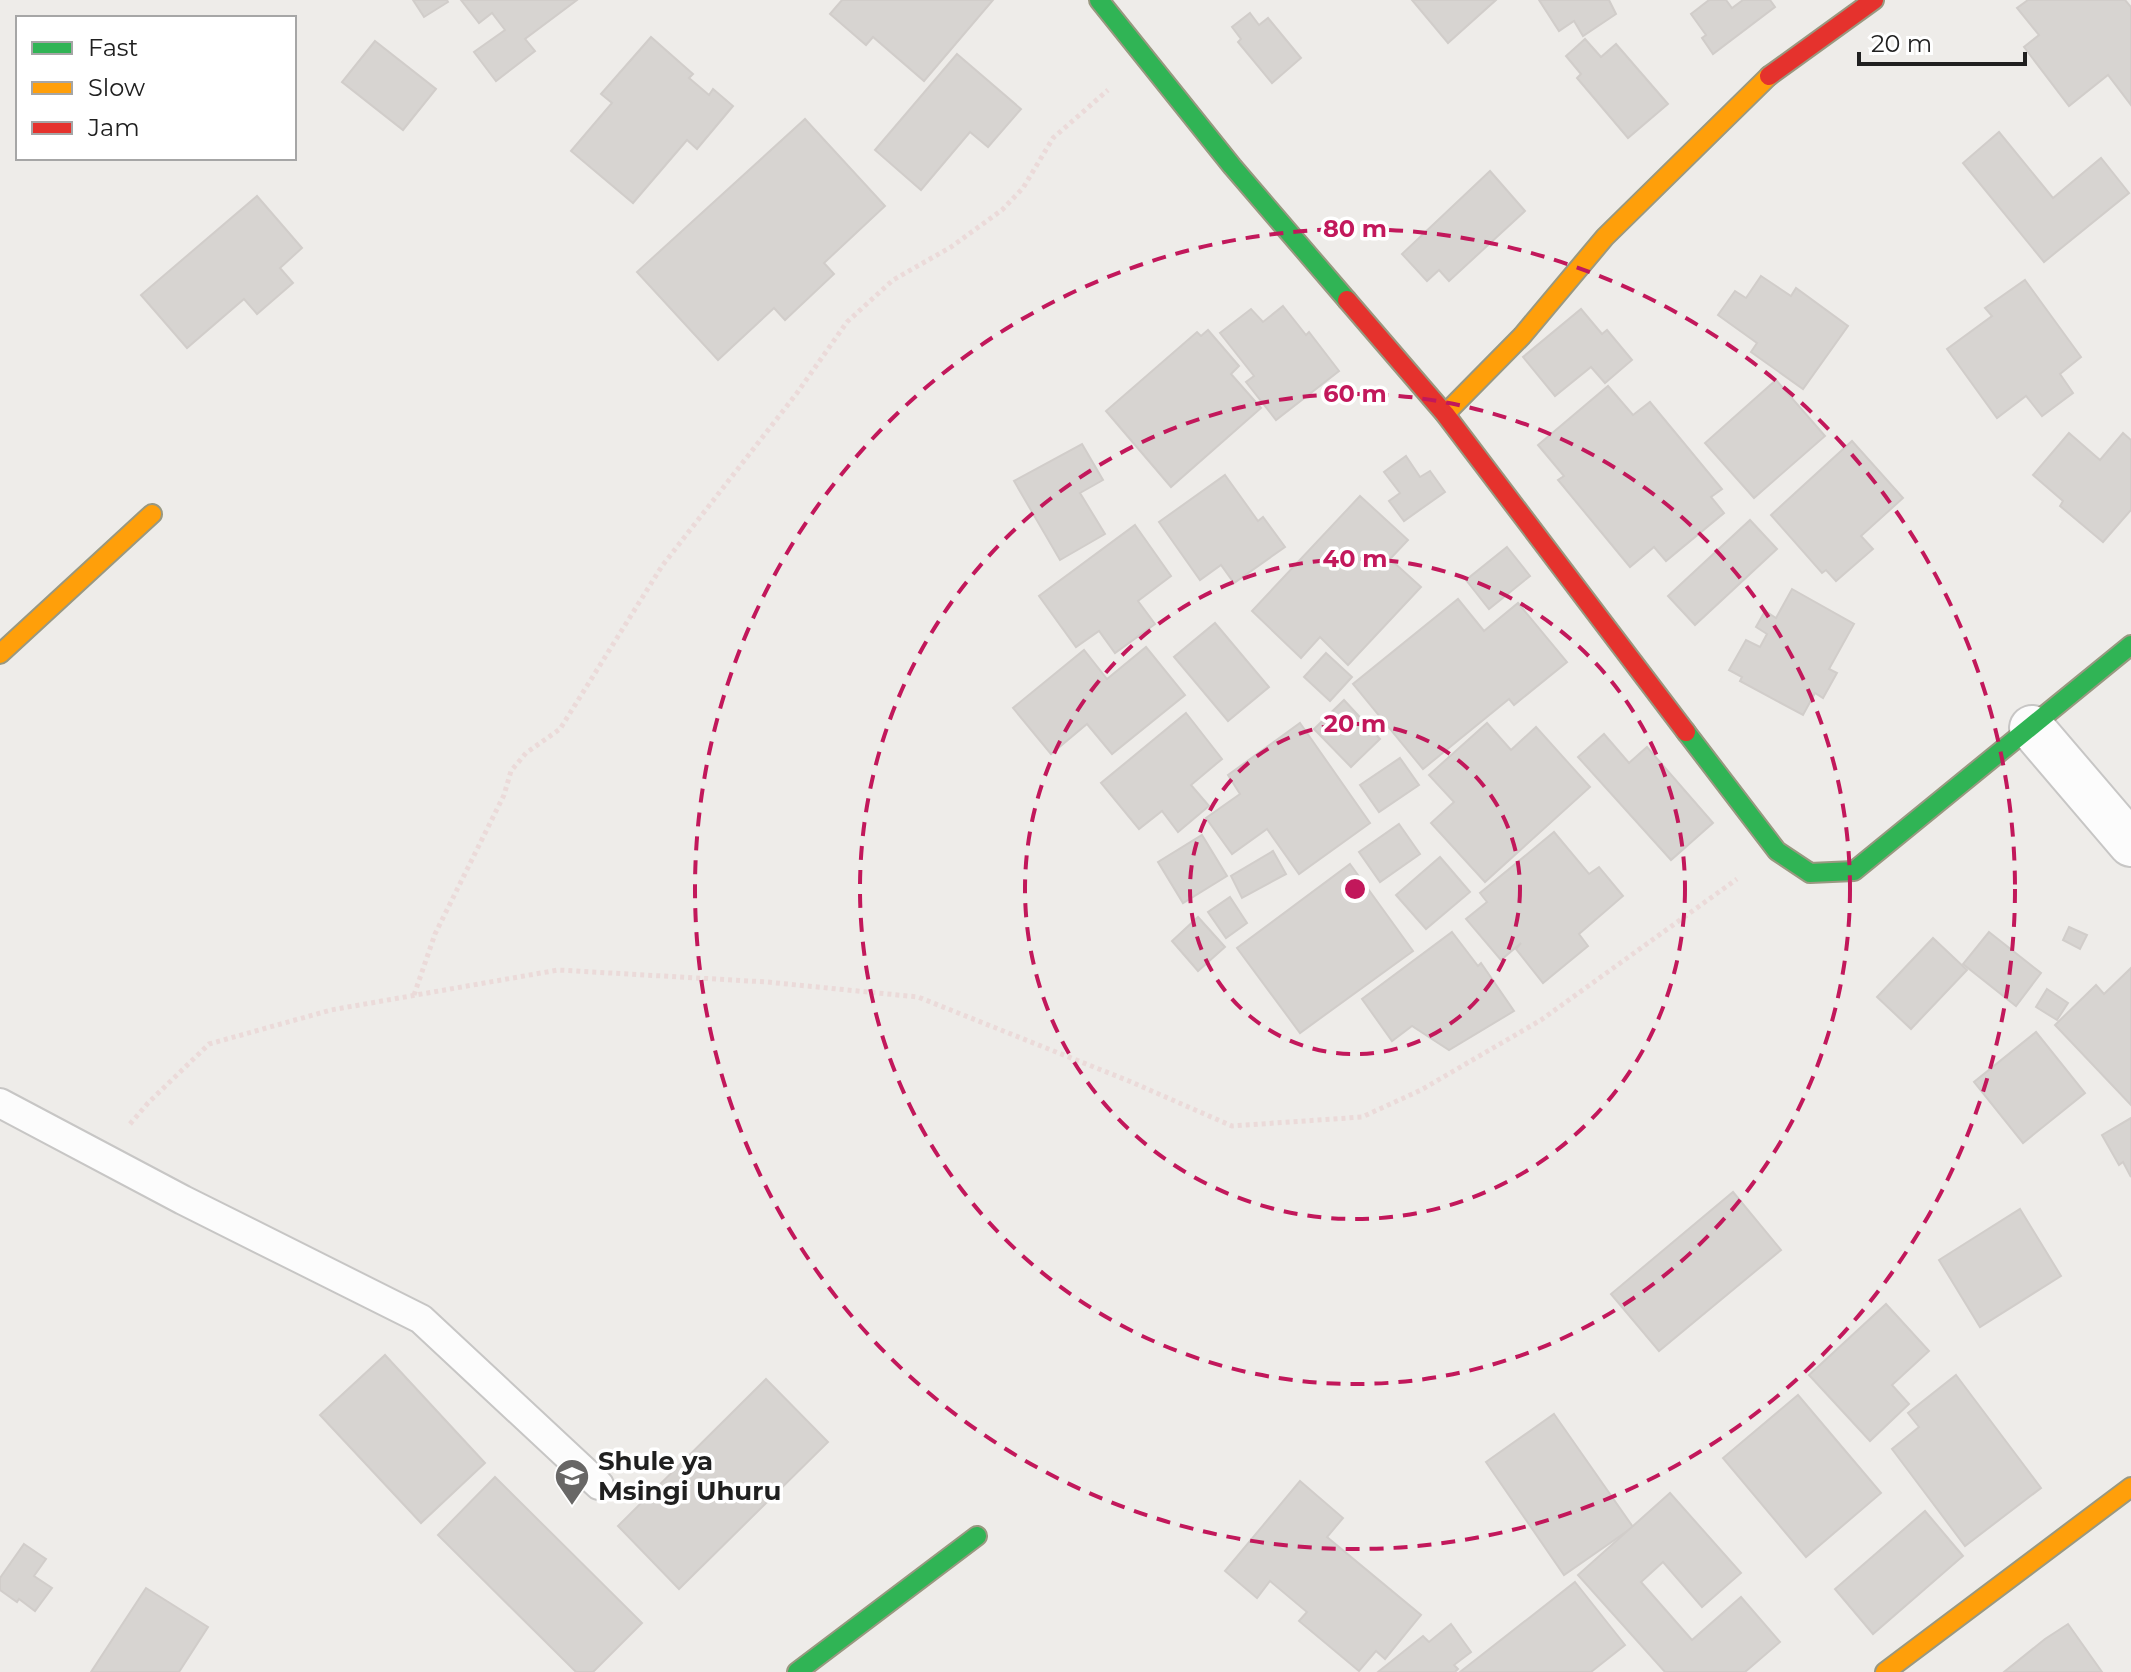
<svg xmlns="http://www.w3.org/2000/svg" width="2131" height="1672" font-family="Montserrat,sans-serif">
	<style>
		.building { fill: #d7d4d1; stroke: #d1cdca; stroke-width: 2 }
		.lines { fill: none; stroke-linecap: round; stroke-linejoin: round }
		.lane-casing { stroke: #c7c6c5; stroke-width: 32 }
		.street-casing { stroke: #c7c6c5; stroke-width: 48 }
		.fast-casing { stroke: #999880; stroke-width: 22 }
		.slow-casing { stroke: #999880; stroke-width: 22 }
		.jam-casing { stroke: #999880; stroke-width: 22 }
		.path { stroke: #ebdad9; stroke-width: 5; stroke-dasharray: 4 4; stroke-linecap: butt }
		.lane { stroke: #fcfcfc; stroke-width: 28 }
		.street { stroke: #fcfcfc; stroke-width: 44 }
		.fast { stroke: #30b455; stroke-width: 18 }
		.slow { stroke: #ff9f0a; stroke-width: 18 }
		.jam { stroke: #e5322d; stroke-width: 18 }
		.ring { fill: none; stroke: #c2185b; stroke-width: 4; stroke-dasharray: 14 10 }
		.labels { text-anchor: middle; stroke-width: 7; stroke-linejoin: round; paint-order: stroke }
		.poi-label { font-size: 26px; font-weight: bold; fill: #202020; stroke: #fff; text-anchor: start }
		.centre { fill: #c2185b; stroke: #fff; stroke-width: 4 }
		.ring-label { font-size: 24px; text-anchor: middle; font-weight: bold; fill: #c2185b; stroke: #fff; stroke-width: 7; stroke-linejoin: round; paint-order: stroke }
	</style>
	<rect width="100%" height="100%" fill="#eeece9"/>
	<!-- building -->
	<g class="building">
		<polygon points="413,0 447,0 448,2 424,17"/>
		<polygon points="461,0 577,0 525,39 535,51 496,81 474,52 505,30 492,13 479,23"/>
		<polygon points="842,0 993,0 924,81 873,37 866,45 830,14"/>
		<polygon points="1412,0 1496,0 1448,43"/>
		<polygon points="1539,0 1609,0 1616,14 1583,36 1574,21 1559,31"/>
		<polygon points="1709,0 1726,0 1732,8 1743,0 1770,0 1775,7 1713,54 1702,38 1706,35 1691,14"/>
		<polygon points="2028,0 2125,0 2131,7 2131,105 2108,75 2069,106 2024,47 2039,35 2017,8"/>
		<polygon points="1250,13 1259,25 1268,18 1301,58 1272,83 1238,42 1241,39 1232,27"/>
		<polygon points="651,37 693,74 689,78 709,95 713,89 733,106 697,149 687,140 633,203 571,151 612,103 601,94"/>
		<polygon points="1585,39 1601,57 1616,44 1668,104 1628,138 1577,78 1581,74 1566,56"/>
		<polygon points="375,41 436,89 403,130 342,82"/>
		<polygon points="957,54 1021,109 988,147 970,132 921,190 875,150"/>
		<polygon points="805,119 885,206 824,263 834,274 785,320 774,308 718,360 637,272"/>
		<polygon points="1999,132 2053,198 2101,158 2129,193 2044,262 1963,163"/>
		<polygon points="1490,171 1525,211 1449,281 1439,270 1427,281 1402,254"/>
		<polygon points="257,196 302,248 280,268 293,283 257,314 244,299 187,348 141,295"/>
		<polygon points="1761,276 1791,296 1796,288 1848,326 1803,389 1751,352 1757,343 1718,315 1735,291 1746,298"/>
		<polygon points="2025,280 2081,357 2060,374 2073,393 2042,416 2026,396 1997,418 1947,349 1992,316 1985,308"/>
		<polygon points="1283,306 1306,335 1309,332 1339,371 1276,420 1246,382 1254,376 1220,333 1251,309 1263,322"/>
		<polygon points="1581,309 1602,334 1607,330 1632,360 1605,383 1591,367 1555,396 1523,357"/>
		<polygon points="1208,330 1239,366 1231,374 1261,408 1171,487 1106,411 1197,332 1201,336"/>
		<polygon points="1776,380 1825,436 1754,498 1705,443"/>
		<polygon points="1608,386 1633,415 1650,402 1722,489 1711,497 1724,513 1666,561 1654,547 1630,567 1558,480 1564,476 1538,445"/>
		<polygon points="2069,433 2100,460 2123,433 2131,440 2131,510 2103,542 2060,506 2063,501 2033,475"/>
		<polygon points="1852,441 1903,498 1861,536 1873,549 1836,581 1826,570 1822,573 1771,515"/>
		<polygon points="1082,444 1103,480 1080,493 1105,534 1060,560 1014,481"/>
		<polygon points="1406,456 1420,477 1430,471 1445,492 1404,521 1389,501 1400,493 1384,472"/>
		<polygon points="1225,475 1258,521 1263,517 1285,547 1234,583 1221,565 1200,580 1159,522"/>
		<polygon points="1360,496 1408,540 1390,559 1421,587 1348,665 1320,637 1301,658 1252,611"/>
		<polygon points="1750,520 1777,549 1695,625 1668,596"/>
		<polygon points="1135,525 1171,576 1138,601 1155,624 1115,653 1099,631 1076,647 1039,596"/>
		<polygon points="1507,547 1530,576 1489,609 1466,580"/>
		<polygon points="1792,589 1854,624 1829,669 1837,673 1823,698 1815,693 1803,715 1740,681 1742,677 1729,670 1746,640 1760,647 1767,634 1756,627 1765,611 1776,618"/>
		<polygon points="1458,599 1484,631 1518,603 1567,662 1514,705 1509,699 1423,769 1353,684"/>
		<polygon points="1215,623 1269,687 1228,721 1174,657"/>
		<polygon points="1146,647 1185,695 1112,754 1087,724 1051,754 1013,708 1084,650 1107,679"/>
		<polygon points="1326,653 1352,677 1330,701 1304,677"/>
		<polygon points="1344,700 1380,739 1351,767 1314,729"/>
		<polygon points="1186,713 1222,759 1191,785 1209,806 1178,832 1162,811 1139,829 1101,783"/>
		<polygon points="1300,723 1370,823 1299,874 1267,829 1232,854 1206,818 1240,794 1228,775"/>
		<polygon points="1487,723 1511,750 1536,727 1590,787 1485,882 1431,823 1454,802 1429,775"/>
		<polygon points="1604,734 1629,763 1647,747 1713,823 1671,860 1578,757"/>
		<polygon points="1400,758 1419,785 1379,812 1360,785"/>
		<polygon points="1399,824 1420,854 1380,882 1359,852"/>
		<polygon points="1554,832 1589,874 1599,867 1623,896 1579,934 1588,946 1543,983 1516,949 1521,943 1501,960 1466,919 1487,902 1480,893"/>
		<polygon points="1202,835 1227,876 1183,903 1158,862"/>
		<polygon points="1273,851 1286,874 1242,898 1231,876"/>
		<polygon points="1440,857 1470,892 1426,929 1396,895"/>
		<polygon points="1350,864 1413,951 1300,1033 1237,948"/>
		<polygon points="1230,897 1247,923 1226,938 1208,912"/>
		<polygon points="1198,917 1225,947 1198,971 1172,941"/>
		<polygon points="2069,927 2087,935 2080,949 2063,940"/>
		<polygon points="1452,932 1478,966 1481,963 1514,1011 1449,1050 1412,1026 1392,1041 1362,999"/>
		<polygon points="1989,932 2041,973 2016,1006 1963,964"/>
		<polygon points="1933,938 1967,970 1911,1029 1877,997"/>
		<polygon points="2131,968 2131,1105 2055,1025 2096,985 2104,994"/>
		<polygon points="2047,989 2068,1003 2057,1020 2036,1007"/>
		<polygon points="2036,1032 2085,1093 2023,1143 1974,1082"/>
		<polygon points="2131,1118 2131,1177 2123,1162 2119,1165 2102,1135"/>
		<polygon points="1733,1192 1781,1250 1659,1351 1611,1294"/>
		<polygon points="2020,1209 2061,1276 1980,1327 1939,1260"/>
		<polygon points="1886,1304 1929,1351 1892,1385 1909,1404 1870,1441 1809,1375"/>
		<polygon points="385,1355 485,1463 421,1523 320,1415"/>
		<polygon points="1956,1375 2041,1488 1965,1546 1892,1449 1919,1427 1908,1413"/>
		<polygon points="766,1379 828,1442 679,1589 618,1526"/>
		<polygon points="1798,1395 1881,1493 1806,1557 1723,1458"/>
		<polygon points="1554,1414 1633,1527 1564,1575 1486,1462"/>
		<polygon points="495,1477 642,1623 593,1672 576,1672 438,1535"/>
		<polygon points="1300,1481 1343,1518 1327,1537 1421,1615 1385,1659 1376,1651 1359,1671 1299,1621 1307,1612 1270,1581 1257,1598 1225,1571"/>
		<polygon points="1670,1493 1741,1573 1702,1607 1663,1562 1641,1582 1692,1640 1741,1597 1780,1642 1745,1672 1665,1672 1578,1575"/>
		<polygon points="1925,1511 1963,1556 1873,1634 1835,1589"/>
		<polygon points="24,1544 46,1559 34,1576 52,1588 35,1611 19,1599 17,1602 0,1590 0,1578"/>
		<polygon points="1575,1582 1625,1645 1591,1672 1460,1672"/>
		<polygon points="146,1588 208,1627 179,1672 91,1672"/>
		<polygon points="1451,1624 1471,1652 1454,1665 1458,1669 1455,1672 1378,1672 1423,1636 1429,1642"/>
		<polygon points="2068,1624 2102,1672 2004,1672 2045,1639"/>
	</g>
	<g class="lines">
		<!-- lane casing -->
		<g class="lane-casing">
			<polyline id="lane" points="0,1103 183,1200 421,1319 599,1485"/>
		</g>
		<!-- street casing -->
		<g class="street-casing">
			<polyline id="street" points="2032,728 2131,844"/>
		</g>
		<!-- fast casing -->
		<g class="fast-casing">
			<g id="fast">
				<polyline points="1099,0 1232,166 1347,300"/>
				<polyline points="1686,732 1777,851 1810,873 1854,871 2131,645"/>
				<polyline points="797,1672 977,1536"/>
			</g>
		</g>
		<!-- slow casing -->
		<g class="slow-casing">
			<g id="slow">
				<polyline points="1445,414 1522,336 1605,237 1769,76"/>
				<polyline points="0,654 152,514"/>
				<polyline points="1885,1672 2131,1487"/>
			</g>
		</g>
		<!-- jam casing -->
		<g class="jam-casing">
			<g id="jam">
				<polyline points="1769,76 1874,0"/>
				<polyline points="1347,300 1445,414 1686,732"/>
			</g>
		</g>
		<!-- path -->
		<g class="path">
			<polyline points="414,995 435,934 504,795 511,771 526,753 560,729 662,566 797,393 847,322 893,280 951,247 1002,210 1023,188 1053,138 1108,90"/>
			<polyline points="130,1124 148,1103 209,1044 331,1010 558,970 767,982 918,997 1129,1081 1232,1126 1362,1117 1421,1090 1541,1020 1737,879"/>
		</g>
		<!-- lane -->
		<use href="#lane" class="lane"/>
		<!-- street -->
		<use href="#street" class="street"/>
		<!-- fast -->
		<use href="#fast" class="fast"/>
		<!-- slow -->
		<use href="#slow" class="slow"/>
		<!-- jam -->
		<use href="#jam" class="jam"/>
	</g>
	<!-- distance rings -->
	<g class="ring">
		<circle cx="1355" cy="889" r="165"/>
		<circle cx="1355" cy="889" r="330"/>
		<circle cx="1355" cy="889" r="495"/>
		<circle cx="1355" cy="889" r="660"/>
	</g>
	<!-- icons -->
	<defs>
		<g id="school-pin" transform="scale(1.8)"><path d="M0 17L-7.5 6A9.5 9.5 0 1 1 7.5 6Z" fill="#686766" stroke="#fff"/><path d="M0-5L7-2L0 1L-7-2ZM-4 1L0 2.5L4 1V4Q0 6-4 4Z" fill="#fff"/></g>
	</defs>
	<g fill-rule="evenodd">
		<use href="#school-pin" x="572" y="1476"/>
	</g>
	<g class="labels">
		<!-- poi labels -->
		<g class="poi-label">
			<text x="598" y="1470">Shule ya<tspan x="598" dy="30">Msingi Uhuru</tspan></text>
		</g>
	</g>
	<circle cx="1355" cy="889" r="12" class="centre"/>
	<g class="ring-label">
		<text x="1355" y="237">80 m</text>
		<text x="1355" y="402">60 m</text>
		<text x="1355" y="567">40 m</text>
		<text x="1355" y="732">20 m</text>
	</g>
	<!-- legend -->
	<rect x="16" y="16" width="280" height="144" fill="#ffffff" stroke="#a6a6a6" stroke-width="2"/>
	<rect x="32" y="42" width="40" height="12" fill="#30b455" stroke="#a6a6a6" stroke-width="2"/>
	<text x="88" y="56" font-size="24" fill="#202020">Fast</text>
	<rect x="32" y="82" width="40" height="12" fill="#ff9f0a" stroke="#a6a6a6" stroke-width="2"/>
	<text x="88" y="96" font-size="24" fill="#202020">Slow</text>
	<rect x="32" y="122" width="40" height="12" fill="#e5322d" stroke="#a6a6a6" stroke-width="2"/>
	<text x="88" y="136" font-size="24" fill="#202020">Jam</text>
	<!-- scale -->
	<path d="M1859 52v12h166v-12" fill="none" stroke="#202020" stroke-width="4"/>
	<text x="1871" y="52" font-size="24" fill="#202020" stroke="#ffffff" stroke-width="6" paint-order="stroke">20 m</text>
</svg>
